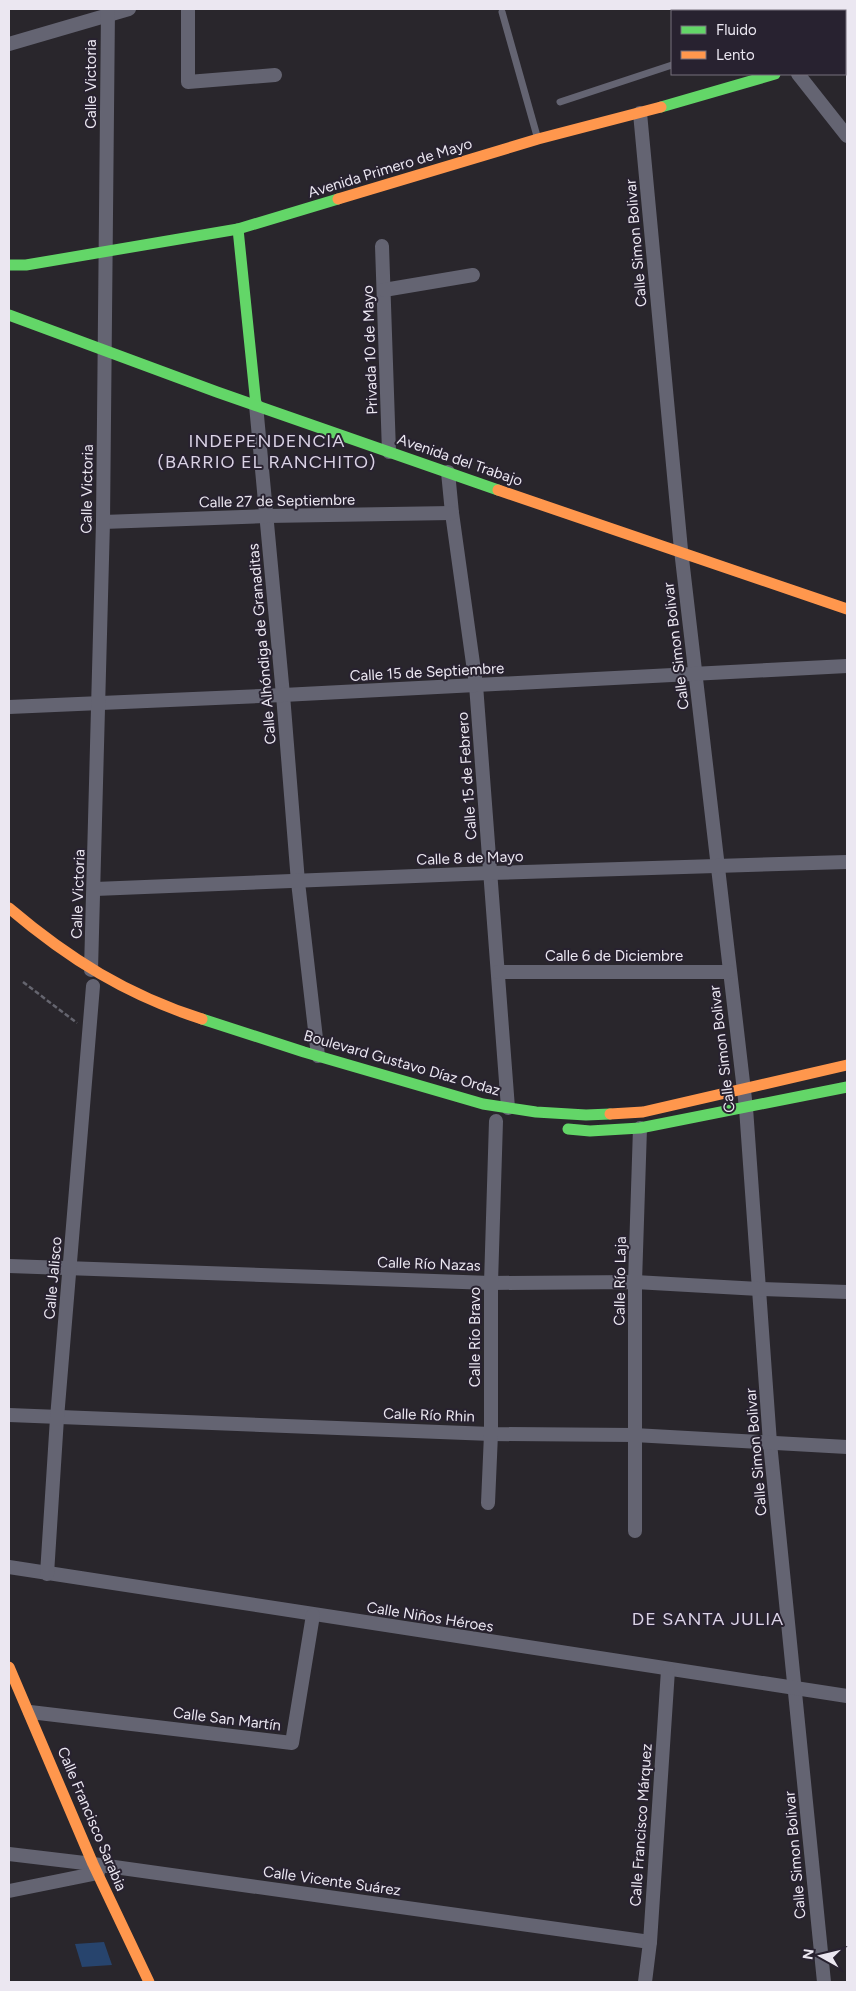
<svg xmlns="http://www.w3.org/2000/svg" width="856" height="1991" font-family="Figtree,sans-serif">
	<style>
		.water { fill: #27446d }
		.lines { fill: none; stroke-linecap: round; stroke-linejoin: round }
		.path { stroke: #65656f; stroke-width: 2.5; stroke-dasharray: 5 2.5; stroke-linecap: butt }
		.lane { stroke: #646472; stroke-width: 7 }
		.street { stroke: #646472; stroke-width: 14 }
		.fast { stroke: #63d668; stroke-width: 11 }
		.slow { stroke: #ff974d; stroke-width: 11 }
		.labels { text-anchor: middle; stroke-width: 4; stroke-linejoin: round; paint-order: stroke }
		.street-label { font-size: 15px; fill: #ebe7f1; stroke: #282230 }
		.quarter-label { font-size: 18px; letter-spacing: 1px; fill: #dad2e5; stroke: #282230 }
	</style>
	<rect width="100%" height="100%" fill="#29262c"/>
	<!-- water -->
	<polygon class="water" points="104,1942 112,1965 82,1967 75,1944"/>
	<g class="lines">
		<!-- path -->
		<polyline class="path" points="23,982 77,1023"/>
		<!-- lane -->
		<g class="lane">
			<polyline points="502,12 537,136"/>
			<polyline points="560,102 672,65"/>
		</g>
		<!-- street -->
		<g class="street">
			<polyline points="188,9 188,82 275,75"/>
			<polyline points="9,44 129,9"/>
			<polyline points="798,74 847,136"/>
			<polyline points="640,113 681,550 746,1108 770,1443 824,1982"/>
			<polyline points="382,246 389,452"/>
			<polyline points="384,290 473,275"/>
			<polyline points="256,405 283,695 298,882 318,1056"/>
			<polyline points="448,472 452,513 476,685 508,1108"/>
			<polyline points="103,522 267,516 452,513"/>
			<polyline points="9,707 283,695 847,666"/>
			<polyline points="95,889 490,873 847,862"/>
			<polyline points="91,970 103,522 108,9"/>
			<polyline points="498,972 729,972"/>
			<polyline points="9,1266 491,1283 635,1282 759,1289 847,1292"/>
			<polyline points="9,1415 491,1434 634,1435 847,1447"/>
			<polyline points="488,1503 491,1434 491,1283 496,1121"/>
			<polyline points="635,1531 635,1282 640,1128"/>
			<polyline points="9,1567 847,1696"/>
			<polyline points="47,1574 57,1418 93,986"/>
			<polyline points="30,1712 292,1743 313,1615"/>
			<polyline points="9,1854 93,1864 650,1942"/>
			<polyline points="9,1891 98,1873"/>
			<polyline points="645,1982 650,1942 668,1670"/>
		</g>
		<!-- fast -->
		<g class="fast">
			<polyline points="661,107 775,74"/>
			<polyline points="238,229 256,405"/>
			<polyline points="9,265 26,265 238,229 338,199"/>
			<polyline points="9,315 217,392 498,490"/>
			<polyline points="202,1019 304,1052 483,1104 536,1112 586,1115 610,1114"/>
			<polyline points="568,1129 590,1131 640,1128 847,1087"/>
		</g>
		<!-- slow -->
		<g class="slow">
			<polyline points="845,53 847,52"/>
			<polyline points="338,199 538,139 661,107"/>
			<polyline points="498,490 847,609"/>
			<path d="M9 908C69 959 127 995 202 1019"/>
			<polyline points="610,1114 643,1112 847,1065"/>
			<polyline points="9,1667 93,1864 149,1982"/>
		</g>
	</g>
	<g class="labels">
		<!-- street labels -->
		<g class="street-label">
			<text transform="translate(91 84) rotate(-90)" y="5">Calle Victoria</text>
			<text transform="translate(390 168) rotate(-17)" y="5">Avenida Primero de Mayo</text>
			<text transform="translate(636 243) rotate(-95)" y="5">Calle Simon Bolivar</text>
			<text transform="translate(370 350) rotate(-92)" y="5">Privada 10 de Mayo</text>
			<text transform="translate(460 460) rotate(19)" y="5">Avenida del Trabajo</text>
			<text transform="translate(87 489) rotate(-89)" y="5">Calle Victoria</text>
			<text transform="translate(277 501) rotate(-1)" y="5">Calle 27 de Septiembre</text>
			<text transform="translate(262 644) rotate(-95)" y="5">Calle Alhóndiga de Granaditas</text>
			<text transform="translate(676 646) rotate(-97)" y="5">Calle Simon Bolivar</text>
			<text transform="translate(427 672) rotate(-3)" y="5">Calle 15 de Septiembre</text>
			<text transform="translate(467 776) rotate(-94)" y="5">Calle 15 de Febrero</text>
			<text transform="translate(470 858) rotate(-2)" y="5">Calle 8 de Mayo</text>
			<text transform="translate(78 894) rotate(-88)" y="5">Calle Victoria</text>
			<text x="614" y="961">Calle 6 de Diciembre</text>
			<text transform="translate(722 1049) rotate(-97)" y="5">Calle Simon Bolivar</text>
			<text transform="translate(402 1063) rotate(16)" y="5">Boulevard Gustavo Díaz Ordaz</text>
			<text transform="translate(429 1264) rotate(2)" y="5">Calle Río Nazas</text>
			<text transform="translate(53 1278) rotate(-85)" y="5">Calle Jalisco</text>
			<text transform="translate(620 1281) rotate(-89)" y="5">Calle Río Laja</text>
			<text transform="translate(475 1337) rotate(-90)" y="5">Calle Río Bravo</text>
			<text transform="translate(429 1415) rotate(2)" y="5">Calle Río Rhin</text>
			<text transform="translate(756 1452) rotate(-95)" y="5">Calle Simon Bolivar</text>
			<text transform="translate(430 1617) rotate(9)" y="5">Calle Niños Héroes</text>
			<text transform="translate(227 1719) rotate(7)" y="5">Calle San Martín</text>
			<text transform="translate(92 1819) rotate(67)" y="5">Calle Francisco Sarabia</text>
			<text transform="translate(641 1825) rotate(-86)" y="5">Calle Francisco Márquez</text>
			<text transform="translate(795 1855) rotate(-95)" y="5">Calle Simon Bolivar</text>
			<text transform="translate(332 1881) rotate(8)" y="5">Calle Vicente Suárez</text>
		</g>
		<!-- quarter labels -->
		<g class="quarter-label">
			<text x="267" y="447">INDEPENDENCIA<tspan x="267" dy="21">(BARRIO EL RANCHITO)</tspan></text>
			<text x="708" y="1625">DE SANTA JULIA</text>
		</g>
	</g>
	<!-- border -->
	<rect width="856" height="1991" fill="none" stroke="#ebe7f1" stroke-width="20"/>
	<!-- legend -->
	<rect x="671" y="10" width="175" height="65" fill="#282230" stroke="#76717d"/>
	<rect x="681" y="26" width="25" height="8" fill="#63d668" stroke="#76717d"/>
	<text x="716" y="35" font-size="15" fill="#ebe7f1">Fluido</text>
	<rect x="681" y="51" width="25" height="8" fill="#ff974d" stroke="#76717d"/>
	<text x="716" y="60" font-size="15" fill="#ebe7f1">Lento</text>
	<!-- north arrow -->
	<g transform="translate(821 1956) rotate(278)" stroke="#282230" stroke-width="4" paint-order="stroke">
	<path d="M0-4L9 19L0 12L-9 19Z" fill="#ebe7f1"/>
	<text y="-8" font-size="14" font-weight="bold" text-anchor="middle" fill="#ebe7f1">N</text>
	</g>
</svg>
